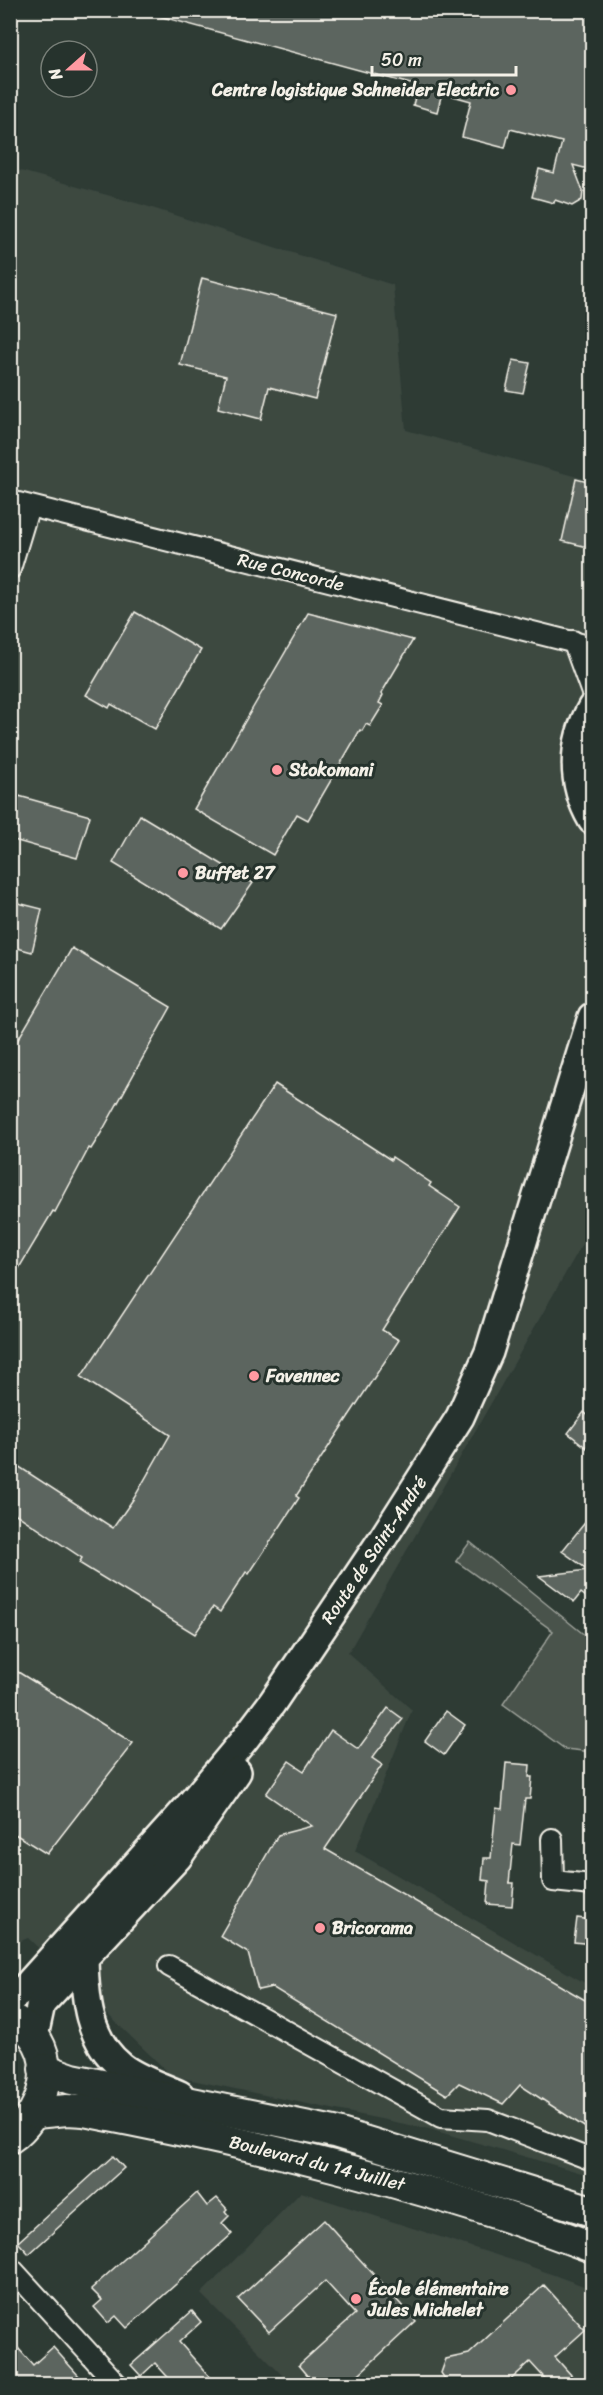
<svg xmlns="http://www.w3.org/2000/svg" width="603" height="2395" font-family="Sriracha,sans-serif">
	<style>
		.built { fill: #3c4841 }
		.green { fill: #48524c; stroke: #9ea29a; stroke-width: 1.5 }
		.building { fill: #5c655e; stroke: #f4f1e8; stroke-width: 1.5 }
		.lines { fill: none; stroke-linecap: round; stroke-linejoin: round }
		.street-casing { stroke: #f4f1e8; stroke-width: 24 }
		.secondary-casing { stroke: #f4f1e8; stroke-width: 32 }
		.primary-casing { stroke: #f4f1e8; stroke-width: 34 }
		.street { stroke: #26332d; stroke-width: 20 }
		.secondary { stroke: #26332d; stroke-width: 27 }
		.primary { stroke: #26332d; stroke-width: 30 }
		.poi-dot { fill: #ff9aa2; stroke: #26332d; stroke-width: 2 }
		.labels { text-anchor: middle; stroke-width: 6; stroke-linejoin: round; paint-order: stroke }
		.poi-label { font-size: 18px; font-weight: bold; fill: #f4f1e8; stroke: #26332d; text-anchor: start }
		.street-label { font-size: 18px; fill: #f4f1e8; stroke: #26332d }
	</style>
	<rect width="100%" height="100%" fill="#2e3b34"/>
	<filter id="ink" filterUnits="userSpaceOnUse"><feTurbulence type="fractalNoise" baseFrequency=".0167" numOctaves="2"/><feDisplacementMap in="SourceGraphic" scale="12" xChannelSelector="R" yChannelSelector="G"/><feConvolveMatrix kernelMatrix="1 2 1 2 8 2 1 2 1" color-interpolation-filters="sRGB"/></filter>
	<g filter="url(#ink)">
		<!-- built -->
		<g class="built">
			<polygon points="10,168 143,205 393,285 406,430 592,481 592,1227 348,1653 412,1710 355,1851 592,1987 592,2176 429,2129 172,2076 28,1938 11,1945"/>
			<polygon points="301,2192 524,2264 592,2289 592,2384 274,2384 284,2377 201,2294"/>
		</g>
		<!-- green -->
		<polygon class="green" points="470,1542 592,1641 592,1752 565,1749 503,1704 553,1631 456,1561"/>
		<!-- building -->
		<g class="building">
			<polygon points="155,10 592,10 592,170 573,165 583,191 582,200 572,206 555,200 554,203 532,197 539,169 554,173 562,142 510,129 505,148 462,137 471,101 442,93 437,112 413,105 418,86 155,15"/>
			<polygon points="202,278 337,313 315,399 269,387 261,419 218,408 226,376 180,365"/>
			<polygon points="513,360 530,363 523,393 506,390"/>
			<polygon points="576,479 592,483 592,548 562,541"/>
			<polygon points="135,612 201,650 155,729 111,704 109,708 86,695"/>
			<polygon points="308,613 413,640 381,694 383,695 379,703 383,705 370,726 366,724 362,731 360,730 308,820 297,814 273,855 194,809"/>
			<polygon points="19,796 90,816 77,858 10,839 10,827"/>
			<polygon points="140,815 253,883 221,929 113,863"/>
			<polygon points="10,901 42,909 32,952 10,946"/>
			<polygon points="72,948 171,1007 101,1133 91,1149 89,1148 55,1212 53,1211 10,1283 10,1053"/>
			<polygon points="275,1084 391,1160 392,1157 431,1183 429,1186 460,1207 382,1330 399,1340 296,1496 299,1498 249,1574 246,1572 220,1612 213,1607 195,1634 79,1563 82,1558 10,1510 10,1477 18,1466 113,1528 134,1498 170,1435 81,1377"/>
			<polygon points="584,1412 592,1419 592,1452 568,1433"/>
			<polygon points="592,1514 592,1589 586,1597 581,1593 574,1602 539,1576 588,1570 562,1551"/>
			<polygon points="10,1667 133,1743 47,1854 10,1831"/>
			<polygon points="388,1708 403,1719 372,1758 382,1765 325,1849 592,2004 592,2132 520,2085 503,2104 459,2083 447,2095 272,1987 258,1990 248,1953 220,1936 278,1835 312,1826 266,1794 289,1761 304,1771 331,1730 358,1749"/>
			<polygon points="446,1711 465,1725 444,1755 425,1741"/>
			<polygon points="506,1763 530,1765 529,1777 532,1777 530,1799 525,1799 520,1845 513,1844 509,1883 514,1883 512,1906 487,1904 489,1881 482,1880 484,1858 491,1858 496,1808 502,1809"/>
			<polygon points="577,1918 592,1920 592,1944 574,1942"/>
			<polygon points="113,2156 124,2168 29,2254 18,2242"/>
			<polygon points="197,2193 207,2206 217,2198 227,2209 225,2211 229,2216 222,2223 232,2234 127,2328 116,2316 108,2323 94,2307 102,2300 91,2289"/>
			<polygon points="324,2220 416,2321 347,2385 316,2385 299,2365 355,2314 325,2281 269,2332 238,2299"/>
			<polygon points="544,2285 585,2330 555,2357 580,2385 551,2385 530,2362 505,2385 449,2385 441,2373 446,2359 469,2354"/>
			<polygon points="192,2311 201,2322 179,2342 217,2385 175,2385 155,2363 141,2376 131,2365"/>
			<polygon points="10,2339 33,2365 53,2347 87,2385 10,2385"/>
		</g>
		<g class="lines">
			<!-- street casing -->
			<g class="street-casing">
				<g id="street">
					<polyline points="10,501 592,647"/>
					<polyline points="10,569 29,506"/>
					<polyline points="573,641 592,693"/>
					<polyline points="552,1839 553,1881 592,1885"/>
					<polyline points="169,1966 441,2117 488,2120 592,2160"/>
					<polyline points="10,2267 117,2384"/>
				</g>
			</g>
			<!-- secondary casing -->
			<g class="secondary-casing">
				<g id="secondary">
					<path d="M592 707C571 743 571 784 592 820"/>
					<path d="M84 1959C85 1998 88 2040 121 2066 137 2079 161 2086 180 2095"/>
					<polyline points="10,1999 22,1991 188,1807 244,1740 272,1703 383,1538 460,1417 489,1352 592,1017"/>
					<polyline points="34,2036 41,2004 178,1857 237,1772"/>
				</g>
			</g>
			<!-- primary casing -->
			<g class="primary-casing">
				<g id="primary">
					<path d="M10 2018C18 2022 27 2028 33 2035 58 2067 41 2117 10 2138"/>
					<polyline points="44,2069 72,2079 334,2132 592,2211"/>
					<path d="M35 2113 67 2110 84 2111C257 2144 428 2185 592 2247"/>
				</g>
			</g>
			<!-- street -->
			<use href="#street" class="street"/>
			<!-- secondary -->
			<use href="#secondary" class="secondary"/>
			<!-- primary -->
			<use href="#primary" class="primary"/>
		</g>
	</g>
	<!-- markers -->
	<g class="poi-dot">
		<circle cx="511" cy="90" r="6"/>
		<circle cx="277" cy="770" r="6"/>
		<circle cx="183" cy="873" r="6"/>
		<circle cx="254" cy="1376" r="6"/>
		<circle cx="320" cy="1928" r="6"/>
		<circle cx="356" cy="2299" r="6"/>
	</g>
	<g class="labels">
		<!-- poi labels -->
		<g class="poi-label">
			<text x="499" y="96" text-anchor="end">Centre logistique Schneider Electric</text>
			<text x="289" y="776">Stokomani</text>
			<text x="195" y="879">Buffet 27</text>
			<text x="266" y="1382">Favennec</text>
			<text x="332" y="1934">Bricorama</text>
			<text x="368" y="2295">École élémentaire<tspan x="368" dy="21">Jules Michelet</tspan></text>
		</g>
		<!-- street labels -->
		<g class="street-label">
			<text transform="translate(291 572) rotate(14)" y="6">Rue Concorde</text>
			<text transform="translate(374 1550) rotate(-56)" y="6">Route de Saint-André</text>
			<text transform="translate(317 2163) rotate(14)" y="6">Boulevard du 14 Juillet</text>
		</g>
	</g>
	<!-- margin -->
	<rect width="603" height="2395" fill="none" stroke="#26332d" stroke-width="36"/>
	<rect x="18" y="18" width="567" height="2359" fill="none" stroke="#f4f1e8" stroke-width="2" filter="url(#ink)"/>
	<!-- north arrow -->
	<g transform="translate(69 69) rotate(249)"><circle r="28" fill="#26332d" stroke="#787f78" stroke-width="1.5"/>
	<path d="M0-4.5L10 22L0 15L-10 22Z" fill="#ff9aa2"/>
	<text y="-9" font-size="16" font-weight="bold" text-anchor="middle" fill="#f4f1e8">N</text>
	</g>
	<!-- scale -->
	<path d="M372 66v9h144v-9" fill="none" stroke="#f4f1e8" stroke-width="3"/>
	<text x="381" y="66" font-size="18" fill="#f4f1e8" stroke="#26332d" stroke-width="4.5" paint-order="stroke">50 m</text>
</svg>
